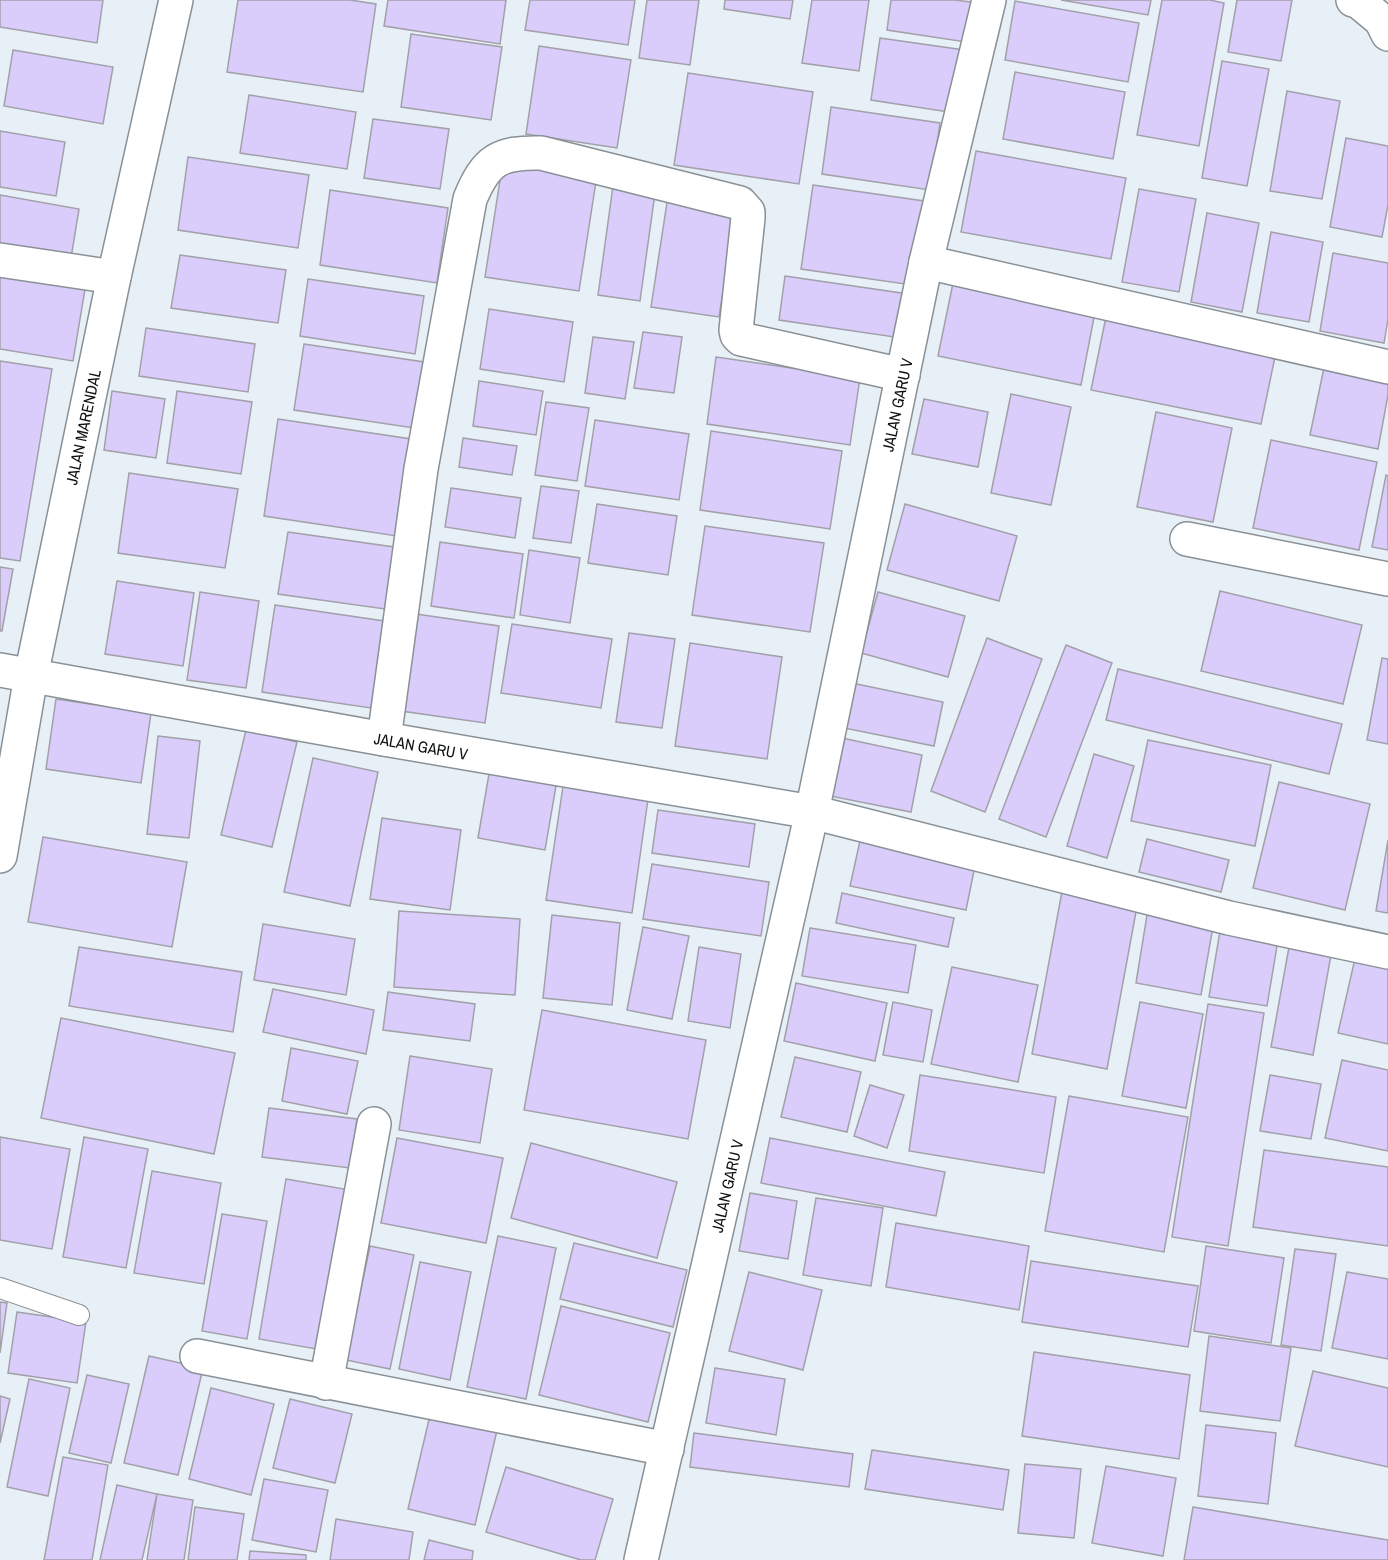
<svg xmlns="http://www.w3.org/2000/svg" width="1388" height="1560" font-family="'Archivo Narrow',sans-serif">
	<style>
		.building { fill: #dacdfb; stroke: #a2a0a9; stroke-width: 1.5 }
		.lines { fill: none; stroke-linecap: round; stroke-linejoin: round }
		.lane-casing { stroke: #899197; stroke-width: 22 }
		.street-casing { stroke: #899197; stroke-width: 36 }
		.lane { stroke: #fff; stroke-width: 20 }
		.street { stroke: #fff; stroke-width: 33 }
		.labels { text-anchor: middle; stroke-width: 6; stroke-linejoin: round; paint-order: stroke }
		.street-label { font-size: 16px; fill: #0d1012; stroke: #fff }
	</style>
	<rect width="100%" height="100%" fill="#e8f0f7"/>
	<!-- building -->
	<g class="building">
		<polygon points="0,0 103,0 97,43 0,27"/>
		<polygon points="238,0 350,0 376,4 363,92 227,72"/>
		<polygon points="388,0 506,0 500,44 384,26"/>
		<polygon points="530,0 635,0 628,45 525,30"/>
		<polygon points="647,0 699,0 690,65 639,58"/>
		<polygon points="725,0 793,0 790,19 724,9"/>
		<polygon points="812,0 869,0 859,71 802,63"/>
		<polygon points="891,0 955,0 971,2 966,42 887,30"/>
		<polygon points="1061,0 1151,0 1148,15"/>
		<polygon points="1162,0 1210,0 1224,3 1199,146 1137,135"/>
		<polygon points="1237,0 1292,0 1281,61 1228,52"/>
		<polygon points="1015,1 1139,23 1128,82 1005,60"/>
		<polygon points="411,34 502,47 491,120 401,107"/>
		<polygon points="880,38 964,50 955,113 871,100"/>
		<polygon points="539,46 631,60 617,148 526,134"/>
		<polygon points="13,50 113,67 103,124 4,106"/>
		<polygon points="1222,61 1269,69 1247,186 1202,178"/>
		<polygon points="1015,72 1125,92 1113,159 1003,139"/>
		<polygon points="688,73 813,92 799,184 674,165"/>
		<polygon points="1287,91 1340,101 1322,199 1270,191"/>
		<polygon points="249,95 356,112 347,169 240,153"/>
		<polygon points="831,107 940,123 930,190 822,174"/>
		<polygon points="373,119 449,129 440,189 364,178"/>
		<polygon points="0,131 65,142 56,196 0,187"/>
		<polygon points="1346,138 1388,146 1388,205 1382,237 1330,227"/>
		<polygon points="976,151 1126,178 1111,259 961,232"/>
		<polygon points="188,157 309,175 298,248 178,230"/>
		<polygon points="503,161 597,175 579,291 485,277"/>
		<polygon points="813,185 924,201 912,285 801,269"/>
		<polygon points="613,186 655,193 640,301 598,295"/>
		<polygon points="1139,189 1196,199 1179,292 1122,282"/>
		<polygon points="330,190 448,208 437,283 320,265"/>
		<polygon points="0,195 79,209 71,258 0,245"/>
		<polygon points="668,196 736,207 719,317 651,307"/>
		<polygon points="1207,213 1259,223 1242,312 1191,302"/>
		<polygon points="1271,232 1323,242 1309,322 1257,313"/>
		<polygon points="1333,253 1388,263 1388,319 1384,343 1320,331"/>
		<polygon points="180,255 286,270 278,323 171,308"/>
		<polygon points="0,274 85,289 73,361 0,349"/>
		<polygon points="785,276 908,294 901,338 779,320"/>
		<polygon points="308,279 424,296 415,354 300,336"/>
		<polygon points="953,283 1095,312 1081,385 938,356"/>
		<polygon points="489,309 573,322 564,382 480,369"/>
		<polygon points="1106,317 1276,352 1261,424 1091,390"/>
		<polygon points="146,328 255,344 248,392 139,376"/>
		<polygon points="643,332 682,337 674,393 634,388"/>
		<polygon points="593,337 634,342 625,399 585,393"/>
		<polygon points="304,344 424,362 414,428 294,410"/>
		<polygon points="716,357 860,378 850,445 707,424"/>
		<polygon points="1326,358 1388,370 1388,395 1378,449 1310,435"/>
		<polygon points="0,361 52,369 20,561 0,558"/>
		<polygon points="479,381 543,391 536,435 473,426"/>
		<polygon points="112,391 165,399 156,458 104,450"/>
		<polygon points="177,391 252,402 241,474 167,463"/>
		<polygon points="1011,394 1071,407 1051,505 991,493"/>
		<polygon points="924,399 988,412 978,467 912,454"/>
		<polygon points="546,402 589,408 577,481 535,475"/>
		<polygon points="1156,412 1232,428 1213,522 1137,507"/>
		<polygon points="278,419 411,439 397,536 264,516"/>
		<polygon points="595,420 689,434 679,500 585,486"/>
		<polygon points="711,431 842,451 830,529 700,510"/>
		<polygon points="463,438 517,446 512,475 459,467"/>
		<polygon points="1271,440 1377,462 1359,550 1253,528"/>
		<polygon points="129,473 238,489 225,568 118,553"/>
		<polygon points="1386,475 1388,476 1388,550 1372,547"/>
		<polygon points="541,486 579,491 571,543 533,538"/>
		<polygon points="451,488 521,498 515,538 445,527"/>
		<polygon points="597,504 677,516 668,575 588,563"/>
		<polygon points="905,504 1017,536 999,601 887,570"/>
		<polygon points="705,526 824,543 810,632 692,615"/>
		<polygon points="288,532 394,547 385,609 278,594"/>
		<polygon points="440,542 523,554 514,618 431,606"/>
		<polygon points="529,550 580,558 570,623 520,615"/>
		<polygon points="0,567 13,569 2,631 0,631"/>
		<polygon points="117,581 194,593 183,666 105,654"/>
		<polygon points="1220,591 1362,625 1343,704 1201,671"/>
		<polygon points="200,592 259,601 246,688 187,680"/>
		<polygon points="878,592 965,616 948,677 861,653"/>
		<polygon points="275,605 384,621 371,708 262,692"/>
		<polygon points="416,614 499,626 485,723 401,711"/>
		<polygon points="512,624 612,639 601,708 501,693"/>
		<polygon points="629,633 675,639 662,728 616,722"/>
		<polygon points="987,638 1042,659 985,812 931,791"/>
		<polygon points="690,643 782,657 767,759 675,746"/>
		<polygon points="1066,645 1112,663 1046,837 999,819"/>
		<polygon points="1382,658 1388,659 1388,744 1367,740"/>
		<polygon points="1118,669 1342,724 1329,774 1106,720"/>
		<polygon points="852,683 943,702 934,746 844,728"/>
		<polygon points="56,699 151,713 141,783 46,769"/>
		<polygon points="246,730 297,742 272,847 221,835"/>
		<polygon points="158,736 200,741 189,838 147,834"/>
		<polygon points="842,738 922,755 911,812 830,796"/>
		<polygon points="1148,740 1271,765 1255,846 1131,821"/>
		<polygon points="1094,754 1134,766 1107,858 1067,846"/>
		<polygon points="313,758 378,772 350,906 284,892"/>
		<polygon points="490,768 557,780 545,850 478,838"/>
		<polygon points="564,780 649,792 632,913 546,900"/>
		<polygon points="1279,782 1370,804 1345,910 1253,888"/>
		<polygon points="658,810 755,824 749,867 652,853"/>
		<polygon points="382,818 461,830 450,910 370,899"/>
		<polygon points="862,832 977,856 966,910 850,886"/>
		<polygon points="43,837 187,862 172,947 28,922"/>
		<polygon points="1147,839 1229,860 1221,892 1139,872"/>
		<polygon points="1388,840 1388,913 1376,911"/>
		<polygon points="652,864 769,882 761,936 643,919"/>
		<polygon points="1063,886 1138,901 1107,1069 1032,1054"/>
		<polygon points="842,893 954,918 948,947 836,923"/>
		<polygon points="1148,909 1214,921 1201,995 1136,983"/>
		<polygon points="399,911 520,919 515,995 394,987"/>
		<polygon points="552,915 620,923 612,1005 543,998"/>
		<polygon points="263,924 355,939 346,995 254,980"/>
		<polygon points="1221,925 1279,934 1267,1006 1209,997"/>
		<polygon points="643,927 689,936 672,1019 627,1010"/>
		<polygon points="810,928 916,945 908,993 802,976"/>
		<polygon points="1291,936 1333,944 1313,1055 1271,1047"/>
		<polygon points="79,947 242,972 233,1032 69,1006"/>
		<polygon points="699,947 741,954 730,1028 688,1021"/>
		<polygon points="1357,950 1388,957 1388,1044 1338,1033"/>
		<polygon points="952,967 1038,985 1018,1082 931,1064"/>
		<polygon points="796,983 887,1003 875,1061 784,1041"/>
		<polygon points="273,989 374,1010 366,1054 263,1032"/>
		<polygon points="388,992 475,1004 470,1041 383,1030"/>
		<polygon points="893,1002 932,1010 923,1062 883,1055"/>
		<polygon points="1140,1002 1203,1014 1186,1108 1122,1096"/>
		<polygon points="1208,1004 1264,1013 1228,1246 1172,1237"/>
		<polygon points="542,1010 706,1040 688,1139 524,1110"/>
		<polygon points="61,1018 235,1053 214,1154 41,1118"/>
		<polygon points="291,1048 358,1061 347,1114 282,1101"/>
		<polygon points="410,1056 492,1069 480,1143 399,1130"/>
		<polygon points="795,1057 861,1072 847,1132 781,1117"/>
		<polygon points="1342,1060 1388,1070 1388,1151 1325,1138"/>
		<polygon points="920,1075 1056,1097 1044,1173 909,1151"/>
		<polygon points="1270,1075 1321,1084 1311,1139 1260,1131"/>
		<polygon points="870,1085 904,1095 887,1148 854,1136"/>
		<polygon points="1069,1096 1188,1117 1164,1252 1045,1231"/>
		<polygon points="269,1108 357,1119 350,1168 262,1157"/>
		<polygon points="0,1137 70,1149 52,1249 0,1240"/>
		<polygon points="84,1137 148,1149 126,1268 63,1257"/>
		<polygon points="397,1138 503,1158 486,1243 381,1223"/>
		<polygon points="770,1138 945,1172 936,1216 761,1183"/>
		<polygon points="531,1143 677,1182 657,1258 511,1218"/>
		<polygon points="1264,1150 1388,1167 1388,1246 1253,1227"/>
		<polygon points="152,1171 221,1183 204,1284 134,1273"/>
		<polygon points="286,1179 350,1190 322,1350 259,1339"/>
		<polygon points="750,1193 797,1201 788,1259 739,1251"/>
		<polygon points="816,1198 883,1208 871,1286 803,1275"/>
		<polygon points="222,1214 267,1221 247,1339 202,1331"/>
		<polygon points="896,1223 1029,1246 1019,1310 886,1287"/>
		<polygon points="498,1236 556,1248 526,1399 467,1387"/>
		<polygon points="574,1243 687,1270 673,1327 560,1299"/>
		<polygon points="370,1246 414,1255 390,1369 346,1360"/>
		<polygon points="1206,1246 1284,1258 1271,1343 1194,1331"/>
		<polygon points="1295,1249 1336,1254 1321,1351 1281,1345"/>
		<polygon points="1031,1261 1198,1286 1188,1347 1022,1322"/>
		<polygon points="420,1262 471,1272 450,1380 399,1369"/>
		<polygon points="749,1272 822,1290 803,1370 729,1351"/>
		<polygon points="1347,1272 1388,1279 1388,1359 1332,1348"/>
		<polygon points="0,1302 7,1303 0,1353"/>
		<polygon points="561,1306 670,1333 648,1422 539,1395"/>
		<polygon points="17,1312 86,1322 77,1383 8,1373"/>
		<polygon points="1209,1336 1291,1348 1280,1421 1200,1411"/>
		<polygon points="1034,1352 1190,1375 1179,1459 1022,1436"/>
		<polygon points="149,1356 203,1368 178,1475 124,1463"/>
		<polygon points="715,1368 785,1379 776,1435 706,1423"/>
		<polygon points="1313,1371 1388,1388 1388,1467 1295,1446"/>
		<polygon points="87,1375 129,1384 111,1463 69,1453"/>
		<polygon points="29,1379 70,1388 48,1496 7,1487"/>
		<polygon points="211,1388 274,1404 251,1495 189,1479"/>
		<polygon points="0,1396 10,1399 0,1443"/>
		<polygon points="290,1399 352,1414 335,1483 273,1468"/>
		<polygon points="431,1411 498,1426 475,1525 408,1509"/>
		<polygon points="1206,1425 1276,1433 1268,1504 1198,1496"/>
		<polygon points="694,1433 853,1454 849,1487 690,1467"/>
		<polygon points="872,1450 1009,1470 1003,1510 865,1489"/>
		<polygon points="63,1457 108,1465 92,1560 44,1560"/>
		<polygon points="1025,1464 1081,1469 1074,1538 1018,1533"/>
		<polygon points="1106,1466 1176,1478 1163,1556 1092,1543"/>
		<polygon points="506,1467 613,1499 595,1560 581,1560 486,1532"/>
		<polygon points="264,1479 328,1490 316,1552 252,1540"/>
		<polygon points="117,1485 157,1494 142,1560 100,1560"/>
		<polygon points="157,1494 193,1500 184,1560 147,1560"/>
		<polygon points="195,1507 244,1514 237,1560 188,1560"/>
		<polygon points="1193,1507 1388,1540 1388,1560 1184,1560"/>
		<polygon points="336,1519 413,1532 409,1560 330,1560"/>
		<polygon points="429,1540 473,1551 472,1560 424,1560"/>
		<polygon points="250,1551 306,1555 306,1560 249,1560"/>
	</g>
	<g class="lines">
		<!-- lane casing -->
		<g class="lane-casing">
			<polyline id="lane" points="0,1288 79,1315"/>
		</g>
		<!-- street casing -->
		<g class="street-casing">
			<g id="street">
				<polyline points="1353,0 1358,1 1381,20 1388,34"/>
				<polyline points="0,260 114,277"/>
				<polyline points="926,262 1388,367"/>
				<polyline points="1187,539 1388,579"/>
				<polyline points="0,670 384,739 812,812 1229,918 1388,952"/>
				<path d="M384 739 421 469 470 199C486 160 499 152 541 153L740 203 748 212V218L736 330 737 335 741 339 903 375"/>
				<polyline points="0,856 31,676 114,277 176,0"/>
				<polyline points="197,1356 667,1449"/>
				<polyline points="326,1383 374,1124"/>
				<polyline points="641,1560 812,812 926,262 989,0"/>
			</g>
		</g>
		<!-- lane -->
		<use href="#lane" class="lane"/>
		<!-- street -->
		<use href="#street" class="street"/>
	</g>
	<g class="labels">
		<!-- street labels -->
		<g class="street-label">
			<text transform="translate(897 405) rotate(-78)" y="6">JALAN GARU V</text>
			<text transform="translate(83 427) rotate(-78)" y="6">JALAN MARENDAL</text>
			<text transform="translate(421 746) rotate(10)" y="6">JALAN GARU V</text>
			<text transform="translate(727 1186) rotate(-77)" y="6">JALAN GARU V</text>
		</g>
	</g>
</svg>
